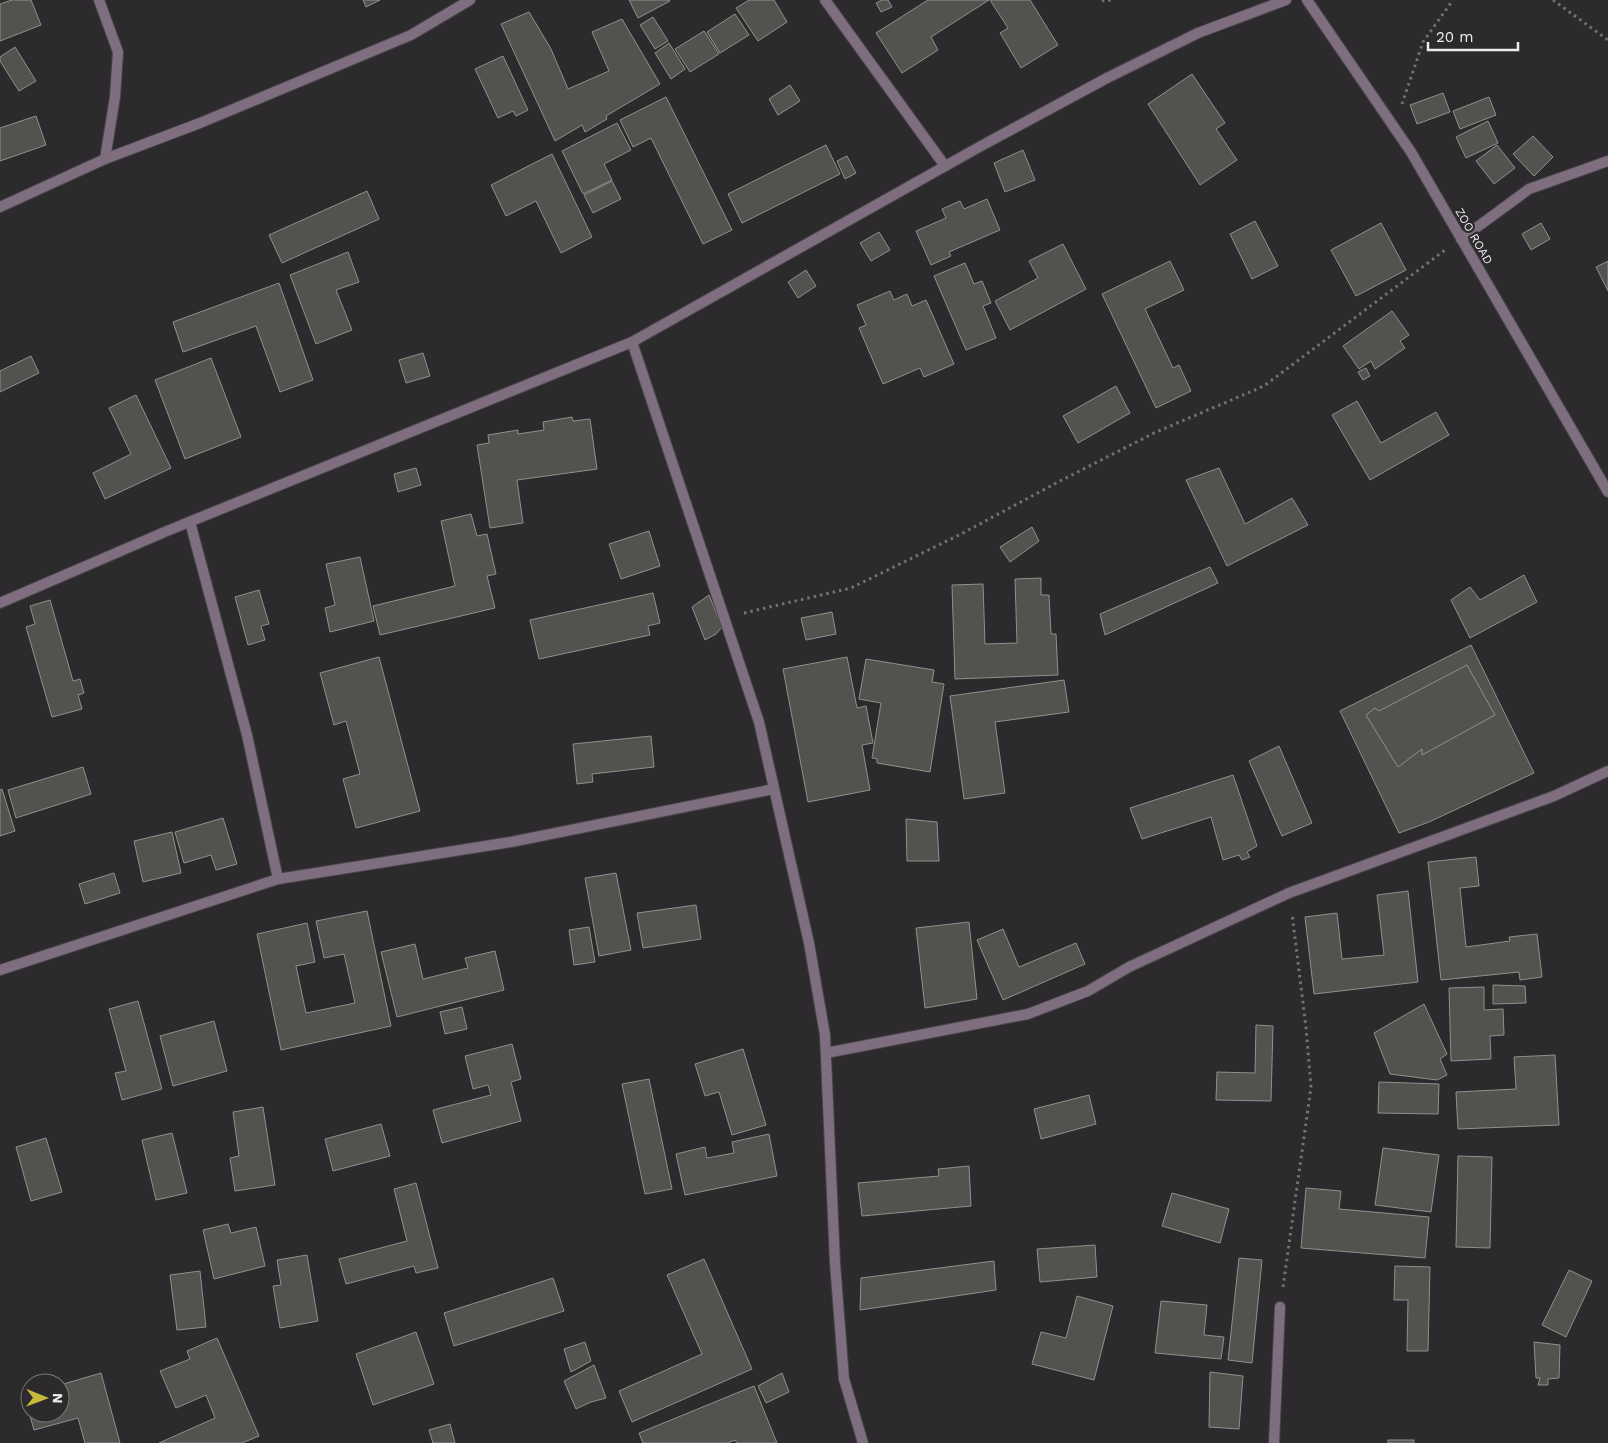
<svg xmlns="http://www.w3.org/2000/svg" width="1608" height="1443" font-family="'Work Sans',sans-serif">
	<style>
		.building { fill: #52524e; stroke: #90908c }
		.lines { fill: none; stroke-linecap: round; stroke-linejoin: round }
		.street-casing { stroke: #474547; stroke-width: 12 }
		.path { stroke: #747274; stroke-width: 3; stroke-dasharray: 2.5 4; stroke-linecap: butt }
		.street { stroke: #7e6e7f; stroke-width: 10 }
		.labels { text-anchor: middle; stroke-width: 4.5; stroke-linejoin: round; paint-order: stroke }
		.street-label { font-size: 12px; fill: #eeecee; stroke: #2c2a2c }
	</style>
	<rect width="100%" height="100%" fill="#2c2a2c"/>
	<!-- building -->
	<g class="building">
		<polygon points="12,0 31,0 41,25 0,41 0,4"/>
		<polygon points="363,0 380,0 366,7"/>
		<polygon points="629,0 669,0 670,1 638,18"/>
		<polygon points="749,0 774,0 787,22 758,41 736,8"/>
		<polygon points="882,0 888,0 892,7 881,12 876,3"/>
		<polygon points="928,0 989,0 931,37 938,50 902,73 876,33"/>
		<polygon points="990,0 1030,0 1058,45 1021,68 1000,33 1008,28"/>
		<polygon points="529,12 551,49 568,89 609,71 592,32 622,19 660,84 606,116 607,119 585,132 582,125 555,141 501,24"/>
		<polygon points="735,14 749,35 720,53 707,32"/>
		<polygon points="653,17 668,41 655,49 640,25"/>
		<polygon points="704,31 719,54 690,72 675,49"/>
		<polygon points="669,43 685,69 671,79 655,53"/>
		<polygon points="15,47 36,81 19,91 0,61 0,57"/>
		<polygon points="503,56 528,110 516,116 513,111 498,118 475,69"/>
		<polygon points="1192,74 1225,123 1216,129 1237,160 1200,185 1148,104"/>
		<polygon points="790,85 800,101 778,115 769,99"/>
		<polygon points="1443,93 1450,112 1417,124 1410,105"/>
		<polygon points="666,97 732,230 703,244 651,138 633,147 620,120"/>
		<polygon points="1489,97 1496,115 1460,129 1453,111"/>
		<polygon points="36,116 46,145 0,161 0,128"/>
		<polygon points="1488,121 1498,143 1466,158 1456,137"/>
		<polygon points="617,123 631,150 604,164 612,180 583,194 562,151"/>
		<polygon points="1533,136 1553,157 1534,176 1513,154"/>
		<polygon points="826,145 840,174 742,223 728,194"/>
		<polygon points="1497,145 1515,168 1494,184 1476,161"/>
		<polygon points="1023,150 1035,180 1005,192 994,163"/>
		<polygon points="552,154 592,237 561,253 536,201 506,216 491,185"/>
		<polygon points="847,156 856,173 845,179 837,161"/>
		<polygon points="612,181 621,199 593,213 584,195"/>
		<polygon points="367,191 379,219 282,263 269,235"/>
		<polygon points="987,199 1000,230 949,252 951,256 931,265 916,231 946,218 942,209 960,201 964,209"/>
		<polygon points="1255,221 1278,266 1252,279 1230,234"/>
		<polygon points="1381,223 1406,270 1356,296 1331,250"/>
		<polygon points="1541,223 1550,239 1531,250 1522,234"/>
		<polygon points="879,232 890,250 871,261 860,243"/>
		<polygon points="1063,244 1086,289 1010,330 995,301 1038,278 1029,261"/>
		<polygon points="348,252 359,282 336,290 352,330 316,344 290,275"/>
		<polygon points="1170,261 1184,290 1145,309 1173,368 1179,365 1191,391 1156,408 1102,294"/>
		<polygon points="1608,261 1608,291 1596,267"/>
		<polygon points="965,263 974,284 982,281 991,303 983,306 996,338 966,350 934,276"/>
		<polygon points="806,270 816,286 798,298 788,282"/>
		<polygon points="279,283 313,380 280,392 256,326 183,352 173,322"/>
		<polygon points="890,291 894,300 907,294 912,306 926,300 954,364 924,377 920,368 883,384 859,328 866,325 857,305"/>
		<polygon points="1392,311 1409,335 1400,341 1405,348 1375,369 1371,361 1359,369 1343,346"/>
		<polygon points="423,353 430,376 406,383 399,360"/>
		<polygon points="31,356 39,373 0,392 0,371"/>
		<polygon points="211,358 241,437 185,459 155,380"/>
		<polygon points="1366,368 1370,376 1363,380 1358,372"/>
		<polygon points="1116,386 1130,413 1078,443 1063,416"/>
		<polygon points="136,395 171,468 105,499 93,473 131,454 109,408"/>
		<polygon points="1357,401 1381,443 1436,412 1449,435 1370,480 1332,415"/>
		<polygon points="572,417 573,421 590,419 597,469 517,480 523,523 490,528 477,445 489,443 488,435 518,430 518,434 544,430 543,422"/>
		<polygon points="416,468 421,485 398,492 394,474"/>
		<polygon points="1219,468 1245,524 1292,498 1308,525 1227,566 1186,480"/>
		<polygon points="471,514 477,536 487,534 496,574 487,576 495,608 380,635 373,606 455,586 441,521"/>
		<polygon points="1032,527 1039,541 1010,562 1000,547"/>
		<polygon points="649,531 660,566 621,579 609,544"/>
		<polygon points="360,557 374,621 330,632 325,608 335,605 326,564"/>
		<polygon points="1210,567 1218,583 1105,635 1100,614"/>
		<polygon points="1524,575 1537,602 1470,638 1451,600 1470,587 1480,600"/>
		<polygon points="1041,578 1041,595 1049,595 1051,634 1056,634 1058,675 955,679 952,585 983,584 985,644 1017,643 1015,579"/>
		<polygon points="259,590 269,624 261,626 265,640 248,645 235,597"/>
		<polygon points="653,593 660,623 648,626 650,635 539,659 530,620"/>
		<polygon points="709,595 722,627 716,634 705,640 692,607"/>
		<polygon points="50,600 73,681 80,679 84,693 78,695 82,709 52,717 26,627 35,624 30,606"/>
		<polygon points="832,612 836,634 806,640 801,618"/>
		<polygon points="1471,645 1534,773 1429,822 1399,833 1340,711"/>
		<polygon points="379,657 420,811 356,828 343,779 360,774 346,721 334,725 320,673"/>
		<polygon points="847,657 857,708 866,706 873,743 862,745 870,790 808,802 783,669"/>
		<polygon points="866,659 934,670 932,682 944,684 930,772 877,763 877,759 872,758 881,703 859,699"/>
		<polygon points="1467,665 1495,715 1422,755 1422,749 1398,767 1366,715 1375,708 1379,711"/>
		<polygon points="1064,680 1069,712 995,722 1005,793 964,799 950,696"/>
		<polygon points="651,736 654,767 592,774 593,782 577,784 573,744"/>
		<polygon points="1279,746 1312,823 1282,836 1249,761"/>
		<polygon points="83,767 91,794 16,818 8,790"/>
		<polygon points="1233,775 1257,846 1247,852 1250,857 1242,860 1239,855 1223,860 1211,817 1142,839 1130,808"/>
		<polygon points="2,789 15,831 0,836 0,790"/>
		<polygon points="223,818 237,864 216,870 211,855 184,863 175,832"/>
		<polygon points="906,819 937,822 939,861 907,861"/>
		<polygon points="172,832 181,873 143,882 134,841"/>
		<polygon points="1476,857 1479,886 1460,888 1466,947 1510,941 1509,937 1537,934 1542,977 1520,980 1519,972 1441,980 1428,862"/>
		<polygon points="114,873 120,893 85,904 79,884"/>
		<polygon points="616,873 631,950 599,956 585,878"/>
		<polygon points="1408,891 1418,982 1314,994 1305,917 1337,913 1342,959 1384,955 1377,895"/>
		<polygon points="696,905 701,939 643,948 637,913"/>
		<polygon points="367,911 391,1026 281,1050 257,934 307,923 315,962 296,966 306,1013 355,1003 344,954 324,958 316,921"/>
		<polygon points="969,922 977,999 925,1008 916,928"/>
		<polygon points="589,927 595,962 574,965 569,930"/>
		<polygon points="1003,929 1019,967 1076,943 1085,964 1003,1000 977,940"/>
		<polygon points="415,944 423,979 468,968 465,958 495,951 504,990 397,1017 381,952"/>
		<polygon points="1493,985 1525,986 1526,1003 1493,1004"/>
		<polygon points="1484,987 1484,1010 1503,1009 1504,1035 1490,1036 1491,1059 1451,1061 1449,988"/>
		<polygon points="138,1001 162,1089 122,1100 115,1073 126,1071 109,1009"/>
		<polygon points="1424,1004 1447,1054 1440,1059 1447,1075 1437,1080 1390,1074 1374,1033"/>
		<polygon points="462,1007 467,1029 445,1034 440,1012"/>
		<polygon points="214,1021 227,1071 173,1086 160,1036"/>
		<polygon points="1256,1025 1273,1026 1271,1101 1216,1100 1217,1072 1255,1073"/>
		<polygon points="512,1044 521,1079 511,1082 521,1121 442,1143 433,1110 491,1095 488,1085 473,1089 465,1056"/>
		<polygon points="743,1049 766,1125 732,1135 719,1092 705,1096 695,1064"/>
		<polygon points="1555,1055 1559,1125 1458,1129 1456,1092 1516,1089 1514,1057"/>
		<polygon points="649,1079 672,1189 645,1194 622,1084"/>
		<polygon points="1379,1082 1439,1084 1438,1114 1378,1113"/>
		<polygon points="1089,1095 1096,1124 1041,1139 1034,1109"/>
		<polygon points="263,1107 275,1185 235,1191 230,1158 239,1156 233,1112"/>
		<polygon points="381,1124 390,1156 333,1171 325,1139"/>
		<polygon points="172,1133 187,1193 156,1200 142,1140"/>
		<polygon points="769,1134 777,1176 685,1195 676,1154 705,1147 707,1158 734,1153 732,1142"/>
		<polygon points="46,1138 62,1192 31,1201 16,1147"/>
		<polygon points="1383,1148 1439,1155 1431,1212 1375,1205"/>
		<polygon points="1458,1156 1492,1157 1490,1248 1456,1247"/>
		<polygon points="969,1166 971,1206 862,1216 858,1183 939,1176 938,1169"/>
		<polygon points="416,1183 438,1268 416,1273 414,1266 346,1284 339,1259 407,1241 394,1189"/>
		<polygon points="1306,1188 1341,1191 1339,1209 1429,1217 1425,1258 1301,1248"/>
		<polygon points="1172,1193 1229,1209 1220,1243 1162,1226"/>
		<polygon points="228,1224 231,1233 256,1227 265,1266 214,1279 203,1230"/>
		<polygon points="1095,1245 1097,1277 1040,1282 1037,1249"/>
		<polygon points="307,1255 318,1321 280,1328 273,1286 281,1285 277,1260"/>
		<polygon points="1239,1258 1262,1260 1252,1363 1228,1360"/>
		<polygon points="704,1259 752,1369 632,1422 619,1391 702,1354 667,1275"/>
		<polygon points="994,1261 996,1290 860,1310 861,1278"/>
		<polygon points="1395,1266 1430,1267 1428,1351 1407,1351 1408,1300 1394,1300"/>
		<polygon points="1569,1270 1592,1281 1566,1337 1542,1325"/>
		<polygon points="200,1271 206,1327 177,1330 170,1275"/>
		<polygon points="553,1278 564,1311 454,1346 444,1313"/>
		<polygon points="1077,1296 1113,1306 1094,1380 1032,1364 1041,1332 1066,1338"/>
		<polygon points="1161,1301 1207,1305 1204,1335 1224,1337 1221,1359 1155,1353"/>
		<polygon points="416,1332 434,1384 373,1405 356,1354"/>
		<polygon points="217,1338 259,1436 242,1443 159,1443 215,1418 206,1395 176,1408 160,1371 190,1359 187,1351"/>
		<polygon points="585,1342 591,1361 571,1372 564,1349"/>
		<polygon points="1534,1342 1560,1345 1559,1378 1548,1379 1548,1385 1538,1385 1540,1378 1536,1378"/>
		<polygon points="594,1365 606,1398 591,1402 576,1409 564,1381"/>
		<polygon points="1210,1372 1243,1376 1239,1429 1209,1427"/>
		<polygon points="101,1373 120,1443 85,1443 78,1418 34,1430 24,1395 30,1393 30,1413 60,1413 60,1385"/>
		<polygon points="782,1373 789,1392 766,1403 758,1386"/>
		<polygon points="754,1386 777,1443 737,1443 735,1440 728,1443 643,1443 639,1433"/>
		<polygon points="450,1424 455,1443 433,1443 429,1430"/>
		<rect x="1388" y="1440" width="26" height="3"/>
	</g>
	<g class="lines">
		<!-- street casing -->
		<g class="street-casing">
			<g id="street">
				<polyline points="99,0 118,52 115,97 105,159"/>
				<polyline points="825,0 945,166"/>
				<polyline points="1307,0 1411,152 1608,492"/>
				<polyline points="0,207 105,159 200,123 411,35 470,0"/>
				<polyline points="1461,239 1529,189 1608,161"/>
				<polyline points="632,342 759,722 809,943 825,1035 835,1263 844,1379 863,1443"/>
				<polyline points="190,522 247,735 278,879"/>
				<polyline points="0,603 167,531 632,342 981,146 1107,78 1198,33 1286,0"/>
				<polyline points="0,970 278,879 511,842 774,789"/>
				<polyline points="826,1053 1028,1014 1088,991 1129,967 1289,893 1554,796 1608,771"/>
				<polyline points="1274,1443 1280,1307"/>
			</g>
		</g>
		<!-- path -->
		<g class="path">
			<polyline points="1102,0 1104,1 1111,0"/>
			<polyline points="1553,0 1608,40"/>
			<polyline points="1402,104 1423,42 1453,0"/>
			<polyline points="744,613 851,588 961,534 1062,480 1154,433 1264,386 1445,250"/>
			<polyline points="1283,1287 1311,1087 1306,1027 1292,914"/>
		</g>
		<!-- street -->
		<use href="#street" class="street"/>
	</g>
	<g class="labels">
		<!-- street labels -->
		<g class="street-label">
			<text transform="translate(1474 236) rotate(60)" y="4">ZOO ROAD</text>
		</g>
	</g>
	<!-- north arrow -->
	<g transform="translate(45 1398) rotate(91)"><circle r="24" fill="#2c2a2c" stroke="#7a787a"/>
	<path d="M0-4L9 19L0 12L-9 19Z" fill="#c8bb3b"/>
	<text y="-8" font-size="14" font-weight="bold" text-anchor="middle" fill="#eeecee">N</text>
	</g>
	<!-- scale -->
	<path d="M1428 42v8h90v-8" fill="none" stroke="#eeecee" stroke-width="2.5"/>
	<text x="1436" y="42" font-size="15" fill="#eeecee" stroke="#2c2a2c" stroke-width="4" paint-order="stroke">20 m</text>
</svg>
